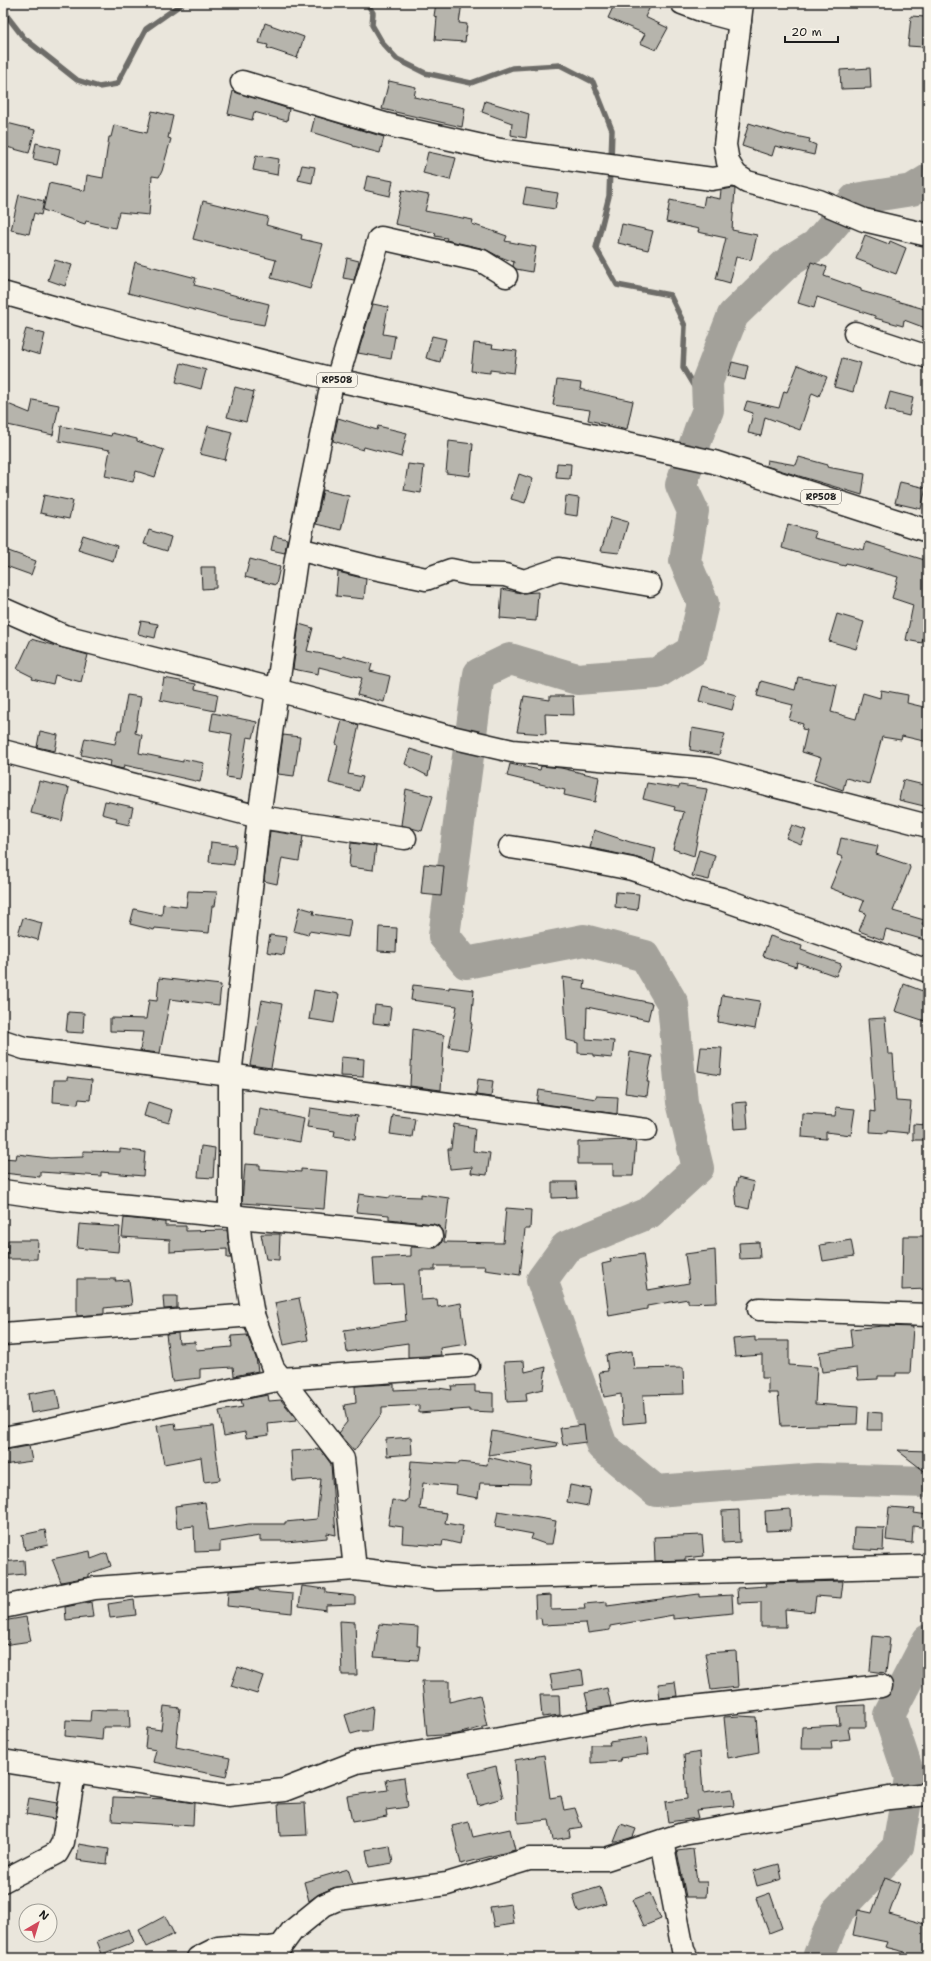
<svg xmlns="http://www.w3.org/2000/svg" width="931" height="1961" font-family="'Shantell Sans',sans-serif">
	<style>
		.lines { fill: none; stroke-linecap: round; stroke-linejoin: round }
		.stream { stroke: #6d6c68; stroke-width: 5.5 }
		.river { stroke: #a3a19a; stroke-width: 32 }
		.building { fill: #b6b4ac; stroke: #1c1c1c }
		.minor-casing { stroke: #1c1c1c; stroke-width: 25 }
		.major-casing { stroke: #1c1c1c; stroke-width: 25 }
		.minor { stroke: #f7f3e8; stroke-width: 22 }
		.major { stroke: #f7f3e8; stroke-width: 22 }
		.labels { text-anchor: middle; stroke-width: 3.5; stroke-linejoin: round; paint-order: stroke }
		.shield { fill: #f7f3e8; stroke: #5e5c59; stroke-width: 1 }
		.shield-label { font-size: 9px; font-weight: bold; fill: #1c1c1c }
	</style>
	<rect width="100%" height="100%" fill="#eae6dc"/>
	<filter id="ink" filterUnits="userSpaceOnUse"><feTurbulence type="fractalNoise" baseFrequency=".025" numOctaves="2"/><feDisplacementMap in="SourceGraphic" scale="8" xChannelSelector="R" yChannelSelector="G"/><feConvolveMatrix kernelMatrix="1 2 1 2 8 2 1 2 1" color-interpolation-filters="sRGB"/></filter>
	<g filter="url(#ink)">
		<g class="lines">
			<!-- stream -->
			<g class="stream">
				<polyline points="4,3 7,16 24,38 77,80 99,87 117,84 146,29 183,3"/>
				<polyline points="367,3 373,13 372,25 383,44 397,59 425,73 471,83 512,68 560,65 593,82 612,130 611,161"/>
				<polyline points="610,169 609,196 596,248 617,285 670,295 685,326 683,368 708,410"/>
			</g>
			<!-- river -->
			<g class="river">
				<polyline points="928,180 912,190 855,199 816,245 787,263 733,315 707,382 708,410 700,429 681,485 693,511 685,561 703,603 692,651 657,673 577,679 510,659 479,674 444,936 466,963 584,940 645,956 673,1004 682,1102 698,1168 649,1213 566,1247 542,1280 602,1446 656,1491 817,1479 928,1482"/>
				<polyline points="820,1958 819,1955 837,1912 898,1847 910,1778 889,1715 928,1640"/>
			</g>
		</g>
		<!-- building -->
		<g class="building">
			<polygon points="436,3 462,3 459,23 467,24 465,42 435,40 437,17 434,16"/>
			<polygon points="615,3 641,3 650,7 645,17 668,28 656,50 640,43 645,34 608,18"/>
			<polygon points="911,16 925,17 923,47 908,46"/>
			<polygon points="265,23 304,37 297,58 267,48 268,45 259,43"/>
			<polygon points="870,68 871,88 841,89 840,70"/>
			<polygon points="389,81 416,87 414,97 465,108 462,127 382,109"/>
			<polygon points="233,91 289,109 287,121 254,112 252,120 228,114"/>
			<polygon points="485,101 529,114 526,138 511,135 512,123 482,112"/>
			<polygon points="152,111 173,116 168,138 171,139 162,171 159,177 152,176 149,215 119,212 115,228 86,221 85,224 43,210 49,183 85,191 87,175 103,178 109,137 111,137 114,125 147,133"/>
			<polygon points="315,116 384,137 380,153 353,146 353,145 311,132"/>
			<polygon points="3,122 35,130 29,153 3,146"/>
			<polygon points="749,123 786,135 786,134 810,139 809,142 816,145 814,155 775,146 772,156 742,146"/>
			<polygon points="36,143 60,149 57,164 33,159"/>
			<polygon points="428,152 456,158 450,180 423,173"/>
			<polygon points="256,155 279,159 277,175 253,170"/>
			<polygon points="302,165 315,167 312,183 298,180"/>
			<polygon points="367,176 393,181 390,196 364,190"/>
			<polygon points="526,188 558,193 555,209 523,204"/>
			<polygon points="733,188 735,189 732,230 757,235 751,260 736,257 730,283 716,279 726,238 698,232 699,229 666,222 670,200 703,207 705,196 720,199 721,190"/>
			<polygon points="402,190 429,195 425,211 473,220 472,224 507,236 505,241 536,247 532,272 516,269 513,266 514,262 498,256 485,249 446,240 447,238 435,236 436,233 395,224"/>
			<polygon points="19,195 44,201 41,215 34,213 29,234 11,230"/>
			<polygon points="203,201 268,217 266,225 302,235 301,239 323,244 310,289 271,278 276,260 193,239"/>
			<polygon points="622,224 653,231 648,250 618,243"/>
			<polygon points="865,235 889,244 890,241 906,248 896,274 856,259"/>
			<polygon points="347,258 359,261 354,280 343,278"/>
			<polygon points="55,260 72,265 65,286 48,280"/>
			<polygon points="135,262 196,278 194,285 269,304 264,325 230,319 128,293"/>
			<polygon points="811,262 827,267 824,276 861,289 861,291 928,310 928,329 904,320 903,326 875,318 875,316 817,297 814,308 798,303"/>
			<polygon points="373,304 388,307 383,334 395,336 391,359 358,353"/>
			<polygon points="26,329 45,334 40,355 20,349"/>
			<polygon points="432,336 446,339 440,362 426,358"/>
			<polygon points="474,343 493,345 492,348 517,351 514,373 490,370 490,373 471,371"/>
			<polygon points="842,358 861,363 853,392 834,387"/>
			<polygon points="732,362 748,366 745,380 728,376"/>
			<polygon points="181,363 206,370 201,389 176,382"/>
			<polygon points="798,365 827,377 819,396 812,393 800,430 765,417 761,436 748,433 753,413 744,410 747,401 779,408 784,391 787,392"/>
			<polygon points="557,380 581,383 580,389 633,401 627,429 588,420 590,410 553,405"/>
			<polygon points="235,387 254,392 246,422 227,417"/>
			<polygon points="890,392 913,398 909,416 885,410"/>
			<polygon points="33,400 59,405 53,435 3,424 3,402 30,413"/>
			<polygon points="338,418 377,430 378,426 407,433 401,457 364,447 363,450 333,441"/>
			<polygon points="61,426 111,436 112,433 137,439 137,441 164,450 155,477 136,471 133,482 105,476 110,450 59,441"/>
			<polygon points="208,426 232,432 225,460 200,454"/>
			<polygon points="449,441 473,444 470,476 446,473"/>
			<polygon points="799,457 828,465 827,467 865,474 862,495 766,466 767,460 796,465"/>
			<polygon points="557,463 571,464 570,479 556,478"/>
			<polygon points="408,464 424,466 421,493 404,490"/>
			<polygon points="519,474 533,479 525,503 511,499"/>
			<polygon points="900,482 926,488 921,509 895,503"/>
			<polygon points="323,490 349,496 341,530 316,524"/>
			<polygon points="44,495 73,501 69,519 40,513"/>
			<polygon points="566,496 579,498 577,516 564,514"/>
			<polygon points="611,517 628,522 619,553 601,551"/>
			<polygon points="788,524 816,532 814,538 864,550 866,542 928,561 928,613 922,643 906,640 913,605 892,598 898,577 846,563 845,566 821,560 782,548"/>
			<polygon points="149,530 171,537 167,551 144,544"/>
			<polygon points="83,535 117,546 113,561 78,550"/>
			<polygon points="274,536 287,539 285,553 271,550"/>
			<polygon points="3,549 36,561 31,575 3,565"/>
			<polygon points="250,559 280,567 276,585 245,577"/>
			<polygon points="201,567 216,567 216,588 202,589"/>
			<polygon points="338,572 366,579 364,599 336,596"/>
			<polygon points="502,589 521,593 538,592 536,621 500,618"/>
			<polygon points="837,614 864,622 856,649 829,641"/>
			<polygon points="141,621 158,624 155,638 138,634"/>
			<polygon points="299,624 313,628 307,651 342,658 343,656 372,664 370,671 390,676 384,702 357,695 362,678 319,667 318,674 293,669"/>
			<polygon points="31,639 88,655 81,682 55,675 53,684 32,679 33,677 17,669"/>
			<polygon points="798,677 837,685 831,712 856,719 863,693 880,698 881,690 908,695 907,703 928,708 928,742 902,736 901,740 882,737 869,784 846,778 843,790 814,780 821,758 802,752 807,730 802,729 803,724 789,720 793,705 757,696 761,681 795,690"/>
			<polygon points="164,678 196,684 195,689 218,694 215,711 160,700"/>
			<polygon points="703,686 736,695 732,710 699,701"/>
			<polygon points="127,695 141,697 135,733 142,735 139,753 183,762 183,759 204,763 200,782 124,765 123,769 110,766 111,761 81,755 85,738 115,744 118,730 121,730"/>
			<polygon points="524,696 550,700 550,696 573,696 574,715 545,714 546,734 517,732"/>
			<polygon points="213,713 257,722 253,738 247,737 240,779 226,777 232,734 210,730"/>
			<polygon points="342,720 359,725 348,774 363,777 359,791 329,783 338,745 336,744"/>
			<polygon points="692,728 725,734 719,755 690,750"/>
			<polygon points="40,731 58,735 55,751 37,747"/>
			<polygon points="283,735 300,737 294,776 278,774"/>
			<polygon points="410,749 432,756 428,776 405,764"/>
			<polygon points="510,764 540,770 541,766 561,768 599,777 595,802 564,795 565,790 507,776"/>
			<polygon points="903,780 928,786 928,807 899,800"/>
			<polygon points="39,781 69,788 62,821 31,813"/>
			<polygon points="647,783 679,788 680,785 707,789 694,856 673,849 684,812 674,810 675,807 643,799"/>
			<polygon points="406,789 433,796 422,831 401,825"/>
			<polygon points="105,801 133,807 129,825 116,822 117,818 102,814"/>
			<polygon points="792,825 806,830 801,844 786,838"/>
			<polygon points="594,830 630,842 656,848 653,863 634,857 590,848"/>
			<polygon points="270,831 303,836 299,861 282,858 277,884 264,881"/>
			<polygon points="841,838 878,846 876,854 909,865 910,868 893,911 924,920 922,924 928,927 928,941 886,929 883,940 859,931 866,913 860,911 864,901 830,888 843,857 837,855"/>
			<polygon points="211,842 236,845 234,865 209,862"/>
			<polygon points="351,843 376,846 373,870 349,867"/>
			<polygon points="699,850 715,855 709,880 692,876"/>
			<polygon points="424,864 444,866 441,896 421,894"/>
			<polygon points="188,891 217,892 215,906 212,906 209,933 155,928 154,930 130,924 134,909 162,915 163,904 186,907"/>
			<polygon points="616,892 639,894 637,910 615,907"/>
			<polygon points="300,907 314,911 313,914 351,920 348,937 309,931 308,935 294,931"/>
			<polygon points="23,918 42,923 38,940 18,934"/>
			<polygon points="379,927 397,928 396,952 378,951"/>
			<polygon points="270,935 287,937 284,955 267,952"/>
			<polygon points="770,936 802,946 801,950 841,964 836,976 797,962 796,967 763,956"/>
			<polygon points="563,977 585,981 584,989 652,1003 648,1020 587,1007 586,1039 614,1041 612,1058 593,1056 593,1054 578,1053 578,1043 567,1040"/>
			<polygon points="159,978 221,985 219,1005 170,999 160,1053 140,1051 143,1032 110,1031 110,1018 146,1019 149,1000 157,1001"/>
			<polygon points="904,984 928,993 928,1022 895,1011"/>
			<polygon points="413,985 449,989 449,987 474,990 471,1024 472,1024 468,1050 449,1047 457,1006 411,1000"/>
			<polygon points="314,990 339,994 334,1023 309,1019"/>
			<polygon points="722,995 760,1001 755,1029 718,1022"/>
			<polygon points="262,1000 282,1004 271,1068 250,1065"/>
			<polygon points="375,1005 391,1007 389,1025 373,1023"/>
			<polygon points="68,1012 84,1013 83,1033 66,1032"/>
			<polygon points="885,1018 888,1054 893,1054 896,1101 911,1102 908,1133 887,1131 887,1133 870,1132 871,1111 875,1112 868,1019"/>
			<polygon points="413,1029 444,1035 441,1090 410,1086"/>
			<polygon points="701,1047 722,1048 720,1075 698,1071"/>
			<polygon points="630,1052 652,1056 647,1082 649,1082 647,1096 625,1093"/>
			<polygon points="341,1057 364,1059 363,1077 340,1076"/>
			<polygon points="67,1077 92,1080 90,1100 79,1099 78,1104 53,1102 54,1080 67,1080"/>
			<polygon points="478,1079 493,1081 491,1097 476,1095"/>
			<polygon points="539,1090 596,1099 596,1096 618,1097 617,1114 537,1103"/>
			<polygon points="148,1102 173,1110 169,1123 144,1116"/>
			<polygon points="746,1102 748,1128 734,1129 732,1103"/>
			<polygon points="836,1107 855,1109 851,1135 826,1132 826,1139 802,1137 803,1114 835,1116"/>
			<polygon points="310,1108 358,1115 355,1139 334,1136 335,1131 307,1127"/>
			<polygon points="260,1109 304,1118 300,1142 256,1134"/>
			<polygon points="393,1115 415,1118 412,1137 390,1134"/>
			<polygon points="454,1124 475,1128 473,1151 490,1153 487,1175 471,1173 472,1167 450,1169 448,1149 451,1149"/>
			<polygon points="913,1124 928,1125 928,1140 913,1140"/>
			<polygon points="627,1140 636,1141 633,1176 613,1176 613,1164 578,1164 578,1142"/>
			<polygon points="201,1146 215,1148 213,1178 198,1177"/>
			<polygon points="120,1149 145,1152 143,1176 101,1172 101,1176 40,1172 40,1177 3,1173 3,1158 16,1159 17,1154 50,1158 83,1157 83,1151 120,1152"/>
			<polygon points="245,1164 260,1165 260,1169 301,1172 301,1169 327,1171 324,1209 242,1203"/>
			<polygon points="738,1178 754,1182 749,1209 737,1206 735,1190"/>
			<polygon points="552,1182 576,1182 577,1197 552,1198"/>
			<polygon points="359,1194 390,1198 390,1196 421,1197 421,1194 449,1198 444,1242 503,1243 506,1208 531,1210 530,1229 525,1229 520,1275 485,1270 486,1266 435,1266 435,1270 420,1270 421,1300 437,1299 438,1307 461,1303 467,1344 440,1348 441,1355 408,1357 408,1343 347,1352 344,1330 406,1321 403,1284 375,1285 373,1258 411,1256 411,1247 436,1248 441,1244 443,1237 442,1231 439,1226 433,1224 389,1219 389,1215 356,1212"/>
			<polygon points="124,1218 165,1222 165,1226 186,1226 186,1231 227,1230 231,1258 227,1258 227,1249 170,1252 170,1240 122,1237"/>
			<polygon points="79,1224 120,1227 118,1252 77,1248"/>
			<polygon points="261,1234 280,1234 279,1260 266,1259"/>
			<polygon points="903,1236 928,1236 928,1255 925,1255 927,1289 902,1290"/>
			<polygon points="8,1240 38,1240 37,1259 7,1259"/>
			<polygon points="851,1240 854,1256 823,1261 820,1245"/>
			<polygon points="759,1242 760,1258 740,1259 739,1243"/>
			<polygon points="715,1250 717,1302 688,1303 688,1299 647,1306 647,1309 609,1316 602,1264 611,1262 610,1259 643,1254 648,1290 689,1283 685,1254"/>
			<polygon points="77,1279 116,1279 115,1281 129,1280 132,1305 104,1308 104,1314 77,1316"/>
			<polygon points="163,1296 177,1296 177,1308 164,1309"/>
			<polygon points="299,1298 308,1340 284,1345 275,1303"/>
			<polygon points="883,1326 913,1327 910,1373 896,1373 896,1376 878,1376 878,1379 858,1380 857,1368 822,1372 819,1352 852,1347 850,1329"/>
			<polygon points="178,1333 179,1343 195,1342 196,1350 232,1347 231,1336 247,1335 256,1358 258,1371 234,1376 233,1367 200,1369 200,1378 172,1381 166,1334"/>
			<polygon points="755,1337 755,1341 789,1341 789,1365 817,1367 815,1404 858,1407 857,1424 781,1426 778,1393 768,1393 768,1378 762,1378 762,1355 735,1357 733,1339"/>
			<polygon points="632,1351 634,1369 683,1368 684,1394 643,1395 645,1422 623,1424 621,1394 604,1397 599,1372 608,1371 606,1355"/>
			<polygon points="524,1361 525,1372 546,1367 543,1389 526,1393 527,1401 507,1402 504,1362"/>
			<polygon points="394,1384 394,1390 438,1388 452,1390 451,1386 475,1385 475,1392 493,1393 493,1412 469,1411 469,1409 419,1413 419,1405 382,1407 382,1413 354,1451 338,1433 347,1422 344,1405 356,1403 355,1386"/>
			<polygon points="56,1389 60,1408 31,1413 28,1394"/>
			<polygon points="268,1395 269,1401 281,1400 295,1417 296,1421 268,1424 269,1435 246,1438 245,1432 224,1436 219,1411 243,1407 241,1400"/>
			<polygon points="868,1412 882,1413 882,1430 867,1430"/>
			<polygon points="175,1423 176,1430 213,1426 220,1480 204,1482 201,1457 164,1464 157,1426"/>
			<polygon points="584,1425 586,1442 563,1445 560,1428"/>
			<polygon points="492,1431 558,1443 557,1446 488,1455"/>
			<polygon points="411,1437 412,1454 387,1456 386,1439"/>
			<polygon points="29,1446 32,1461 3,1465 3,1450"/>
			<polygon points="320,1449 331,1464 336,1535 327,1533 327,1538 286,1542 286,1541 260,1541 260,1536 220,1542 220,1551 195,1552 194,1526 177,1528 175,1506 205,1502 209,1530 249,1524 285,1524 285,1522 317,1519 321,1479 293,1481 291,1451"/>
			<polygon points="897,1450 928,1451 928,1474"/>
			<polygon points="488,1457 532,1467 530,1484 480,1483 478,1498 456,1494 457,1486 423,1483 420,1509 447,1513 445,1523 463,1526 460,1544 443,1540 442,1546 402,1543 403,1527 388,1525 392,1500 406,1502 406,1500 408,1500 411,1461 459,1464 459,1462 487,1465"/>
			<polygon points="570,1485 591,1489 588,1506 567,1502"/>
			<polygon points="889,1507 915,1509 914,1513 928,1515 928,1528 913,1526 912,1543 886,1540"/>
			<polygon points="790,1509 791,1530 766,1531 765,1511"/>
			<polygon points="739,1510 740,1542 723,1543 722,1511"/>
			<polygon points="498,1511 556,1521 552,1544 545,1544 531,1539 533,1534 495,1527"/>
			<polygon points="854,1527 884,1528 883,1551 853,1549"/>
			<polygon points="45,1530 48,1545 25,1550 22,1535"/>
			<polygon points="702,1535 704,1556 685,1558 685,1560 655,1561 654,1537"/>
			<polygon points="90,1551 91,1559 107,1553 111,1566 88,1574 88,1577 61,1582 52,1559"/>
			<polygon points="24,1560 25,1574 3,1576 3,1562"/>
			<polygon points="843,1581 841,1598 816,1596 814,1612 785,1609 786,1627 761,1627 761,1602 738,1603 737,1588 767,1586 766,1583"/>
			<polygon points="302,1586 326,1589 326,1593 355,1596 355,1604 326,1605 326,1610 299,1606"/>
			<polygon points="259,1589 259,1591 293,1594 292,1613 227,1606 228,1591"/>
			<polygon points="699,1594 699,1597 732,1595 733,1613 673,1619 673,1615 610,1626 610,1630 588,1633 586,1623 542,1625 541,1618 536,1619 535,1596 551,1595 551,1610 585,1609 584,1604 607,1602 607,1606"/>
			<polygon points="134,1600 136,1615 110,1618 108,1604"/>
			<polygon points="91,1602 93,1617 66,1620 65,1607"/>
			<polygon points="26,1617 31,1641 3,1645 3,1621"/>
			<polygon points="340,1621 355,1622 357,1675 342,1675"/>
			<polygon points="379,1624 418,1627 417,1646 420,1646 418,1660 374,1657"/>
			<polygon points="873,1636 890,1638 886,1673 870,1671"/>
			<polygon points="736,1651 738,1687 711,1690 705,1653"/>
			<polygon points="238,1667 263,1676 257,1694 231,1686"/>
			<polygon points="582,1670 584,1685 553,1689 550,1675"/>
			<polygon points="422,1681 449,1681 449,1702 480,1695 487,1726 457,1734 427,1736"/>
			<polygon points="675,1682 677,1696 660,1698 658,1684"/>
			<polygon points="607,1688 611,1706 589,1710 585,1693"/>
			<polygon points="540,1695 559,1695 560,1715 542,1717"/>
			<polygon points="866,1705 866,1727 848,1727 850,1739 831,1741 832,1749 801,1749 802,1727 840,1725 838,1706"/>
			<polygon points="164,1706 180,1708 176,1747 230,1758 226,1777 153,1762 156,1750 145,1748 147,1728 161,1730"/>
			<polygon points="373,1706 371,1731 362,1731 351,1734 345,1715"/>
			<polygon points="106,1709 129,1709 130,1727 103,1727 102,1740 65,1736 66,1720 90,1721 91,1710 106,1711"/>
			<polygon points="740,1716 756,1717 759,1752 728,1758 724,1717"/>
			<polygon points="647,1737 649,1754 620,1758 621,1761 591,1763 591,1745 610,1745 609,1742"/>
			<polygon points="700,1752 703,1793 732,1789 734,1806 696,1810 698,1818 668,1822 665,1802 687,1799 684,1755"/>
			<polygon points="544,1755 550,1798 561,1796 564,1810 575,1808 582,1828 569,1830 570,1837 553,1840 549,1820 518,1823 515,1760"/>
			<polygon points="496,1766 503,1798 478,1805 469,1773"/>
			<polygon points="404,1777 408,1807 386,1810 387,1816 352,1822 347,1796 388,1790 386,1780"/>
			<polygon points="113,1797 167,1799 194,1803 193,1826 112,1821"/>
			<polygon points="29,1798 57,1803 54,1819 26,1814"/>
			<polygon points="305,1803 307,1835 280,1836 278,1804"/>
			<polygon points="469,1822 473,1837 510,1829 515,1850 461,1864 452,1826"/>
			<polygon points="621,1824 636,1829 633,1837 617,1842 614,1842"/>
			<polygon points="79,1844 109,1849 107,1864 77,1860"/>
			<polygon points="390,1846 393,1863 369,1867 366,1850"/>
			<polygon points="693,1849 697,1882 707,1882 706,1897 686,1897 677,1851"/>
			<polygon points="779,1864 782,1879 757,1886 753,1871"/>
			<polygon points="348,1869 353,1884 333,1888 319,1894 309,1901 304,1882"/>
			<polygon points="885,1877 900,1883 889,1914 928,1925 928,1946 923,1958 903,1958 905,1952 885,1947 887,1942 853,1935 858,1910 872,1913"/>
			<polygon points="600,1887 606,1904 578,1912 573,1895"/>
			<polygon points="650,1893 661,1919 644,1926 632,1900"/>
			<polygon points="770,1893 782,1928 769,1933 756,1898"/>
			<polygon points="511,1904 514,1924 494,1927 490,1907"/>
			<polygon points="165,1916 174,1934 147,1947 139,1930"/>
			<polygon points="129,1929 134,1942 102,1954 97,1941"/>
		</g>
		<g class="lines">
			<!-- minor casing -->
			<g class="minor-casing">
				<g id="minor">
					<polyline points="682,3 706,12 740,21"/>
					<polyline points="742,3 725,145 728,162 736,175 747,182 819,201 864,220 928,235"/>
					<polyline points="242,82 388,125 500,150 712,179 736,175"/>
					<polyline points="855,333 928,357"/>
					<polyline points="337,380 379,239 381,238 482,261 506,276"/>
					<polyline points="298,549 374,568 426,579 451,570 470,574 505,575 524,581 559,569 650,585"/>
					<polyline points="3,609 64,636 277,690 451,737 512,751 709,769 928,826"/>
					<polyline points="3,751 259,817 405,838"/>
					<polyline points="510,847 555,854 632,869 663,879 686,890 722,899 928,971"/>
					<polyline points="3,1041 24,1048 646,1130"/>
					<polyline points="3,1191 58,1199 431,1236"/>
					<polyline points="230,1215 230,1076 259,817 296,559 333,378"/>
					<polyline points="238,1216 240,1238 253,1315 273,1368 343,1459 355,1569"/>
					<polyline points="759,1309 928,1315"/>
					<polyline points="3,1334 253,1315"/>
					<polyline points="3,1438 51,1429 281,1379 468,1366"/>
					<polyline points="3,1607 95,1588 355,1569 438,1579 928,1566"/>
					<polyline points="3,1761 228,1796 284,1790 357,1762 467,1745 647,1712 881,1686"/>
					<polyline points="662,1841 683,1950 687,1958"/>
					<polyline points="3,1881 57,1853 63,1842 74,1773"/>
					<polyline points="198,1958 218,1948 229,1947 269,1948 281,1946 292,1931 324,1905 338,1899 447,1884 529,1859 606,1859 683,1834 889,1798 928,1794"/>
				</g>
			</g>
			<!-- major casing -->
			<g class="major-casing">
				<polyline id="major" points="3,293 88,317 337,380 714,462 928,531"/>
			</g>
			<!-- minor -->
			<use href="#minor" class="minor"/>
			<!-- major -->
			<use href="#major" class="major"/>
		</g>
	</g>
	<g class="labels">
		<!-- shield labels -->
		<g class="shield">
			<rect x="317" y="373" width="40" height="14" rx="3"/>
			<rect x="801" y="490" width="40" height="14" rx="3"/>
		</g>
		<g class="shield-label">
			<text x="337" y="383">RP508</text>
			<text x="821" y="500">RP508</text>
		</g>
	</g>
	<!-- margin -->
	<rect width="931" height="1961" fill="none" stroke="#f7f3e8" stroke-width="16"/>
	<rect x="8" y="8" width="915" height="1945" fill="none" stroke="#1c1c1c" stroke-width="1.5" filter="url(#ink)"/>
	<!-- north arrow -->
	<g transform="translate(38 1923) rotate(38)"><circle r="19" fill="#f7f3e8" stroke="#9f9d96"/>
	<path d="M0-3L7 15L0 10L-7 15Z" fill="#d1495b"/>
	<text y="-6" font-size="11" font-weight="bold" text-anchor="middle" fill="#1c1c1c">N</text>
	</g>
	<!-- scale -->
	<path d="M785 36v6h53v-6" fill="none" stroke="#1c1c1c" stroke-width="2"/>
	<text x="791" y="36" font-size="12" fill="#1c1c1c" stroke="#f7f3e8" stroke-width="3" paint-order="stroke">20 m</text>
</svg>
